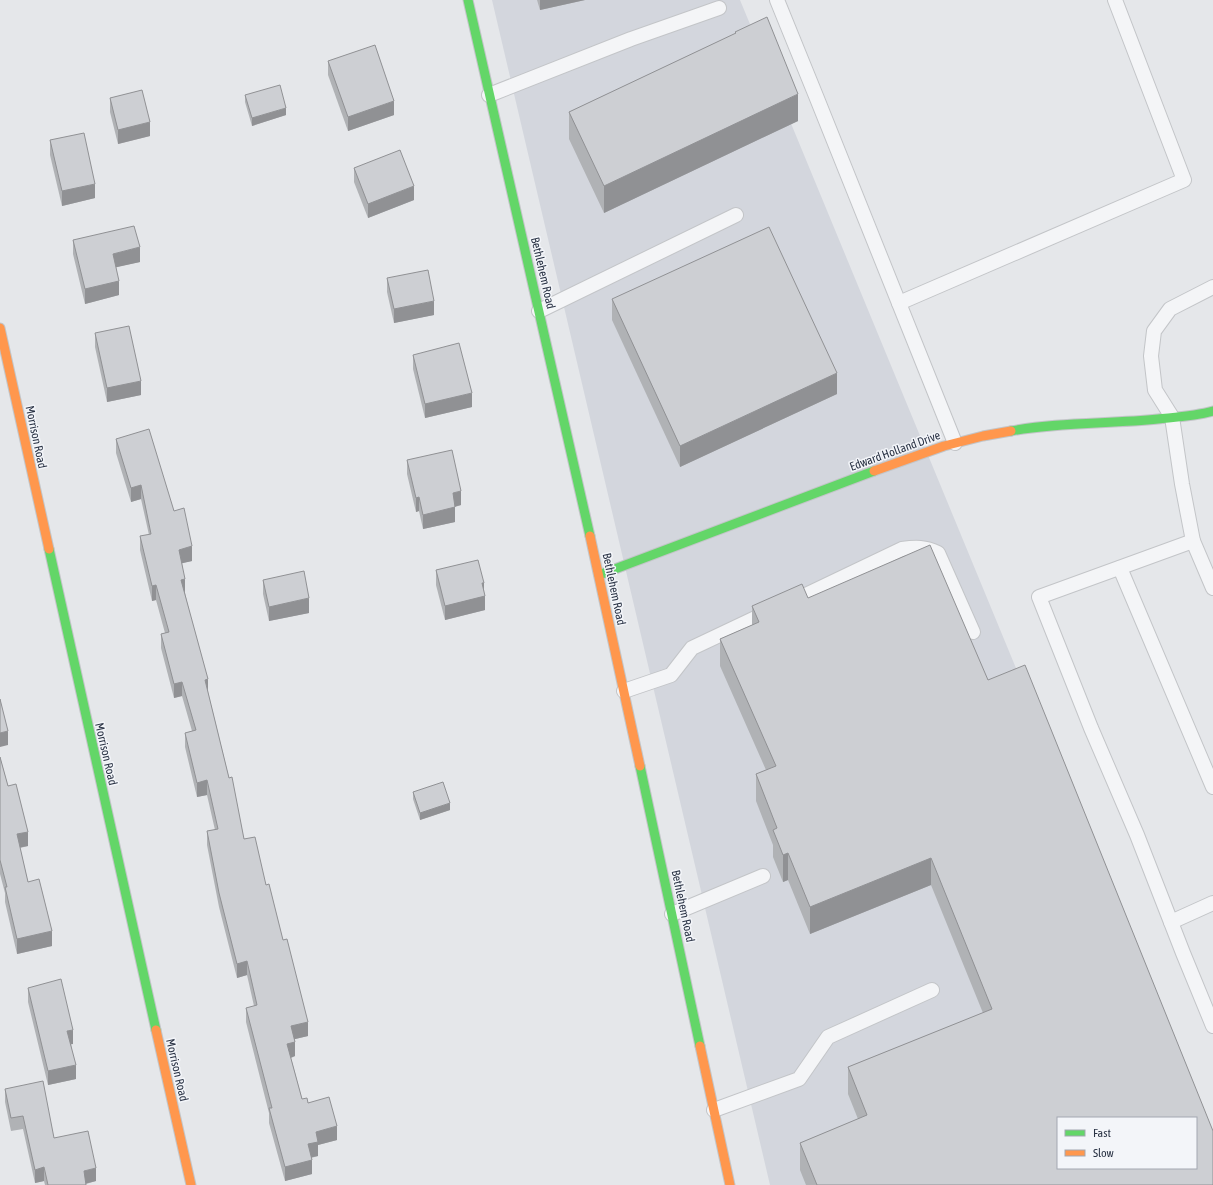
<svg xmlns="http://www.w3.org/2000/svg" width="1213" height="1185" font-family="'Asap Condensed',sans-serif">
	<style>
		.built { fill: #d3d6dd; fill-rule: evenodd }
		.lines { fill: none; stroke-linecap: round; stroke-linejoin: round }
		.lane-casing { stroke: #c3c5c8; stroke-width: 16 }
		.fast-casing { stroke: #c3c5c8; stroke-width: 11 }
		.slow-casing { stroke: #c3c5c8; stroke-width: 11 }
		.lane { stroke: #f4f5f7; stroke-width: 14 }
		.fast { stroke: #63d668; stroke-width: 9 }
		.slow { stroke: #ff974d; stroke-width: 9 }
		.wall { fill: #b0b2b5 }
		.shaded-wall { fill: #909194 }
		.building { fill: #cdcfd3; stroke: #909194; fill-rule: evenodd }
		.labels { text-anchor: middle; stroke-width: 3; stroke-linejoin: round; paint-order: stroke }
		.street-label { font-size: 12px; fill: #2a3345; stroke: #f3f5f9 }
	</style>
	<rect width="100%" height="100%" fill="#e5e7ea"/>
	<!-- built -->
	<path class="built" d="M492 0H740L1213 1145V1185H770ZM1058 1118H1196V1168H1058Z"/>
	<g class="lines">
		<!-- lane casing -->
		<g class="lane-casing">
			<g id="lane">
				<polyline points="777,0 816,96 955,443"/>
				<polyline points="489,95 631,39 719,8"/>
				<polyline points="1213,287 1170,309 1154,331 1151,356 1155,390 1172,417 1182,484 1193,541 1213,588"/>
				<polyline points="899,303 1184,180 1115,0"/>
				<polyline points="539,311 736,215"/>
				<polyline points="1193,541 1039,597 1091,728 1137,835 1183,953 1213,1026"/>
				<polyline points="1120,568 1213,787"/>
				<path d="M789 603 902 549C916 547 925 547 938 553L973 632"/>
				<polyline points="624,691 671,675 692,648 768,612"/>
				<polyline points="672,914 763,876"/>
				<polyline points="1171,922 1213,903"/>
				<polyline points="714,1110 799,1079 828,1037 932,990"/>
			</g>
		</g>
		<!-- fast casing -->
		<g class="fast-casing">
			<g id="fast">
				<polyline points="468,0 590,536"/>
				<path d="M1011 431C1059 422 1109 424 1158 419 1177 417 1195 416 1213 411"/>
				<polyline points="49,549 156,1030"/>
				<polyline points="599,575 874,471"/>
				<polyline points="640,766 700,1046"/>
			</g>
		</g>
		<!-- slow casing -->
		<g class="slow-casing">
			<g id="slow">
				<polyline points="0,328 49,549"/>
				<polyline points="874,471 944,446 983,436 1011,431"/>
				<polyline points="590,536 640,766"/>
				<polyline points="156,1030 191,1185"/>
				<polyline points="700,1046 730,1185"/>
			</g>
		</g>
		<!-- lane -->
		<use href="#lane" class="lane"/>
		<!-- fast -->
		<use href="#fast" class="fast"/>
		<!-- slow -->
		<use href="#slow" class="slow"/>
	</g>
	<!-- wall -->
	<g class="wall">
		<polygon points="537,0 585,0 540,10"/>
		<polygon points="735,32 798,121 604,213 569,139 569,112 735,34"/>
		<polygon points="328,61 394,115 348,131 328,75"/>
		<polygon points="245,95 286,115 252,126 245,102"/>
		<polygon points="110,98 150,136 118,144 110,112"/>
		<polygon points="50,140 95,198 62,206 50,155"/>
		<polygon points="354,168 414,200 368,218 354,182"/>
		<polygon points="73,240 140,262 116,267 119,295 85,304 73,254"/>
		<polygon points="387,278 434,315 394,323 387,292"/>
		<polygon points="612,299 837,394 680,467 612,320"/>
		<polygon points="95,333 141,395 107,402 95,347"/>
		<polygon points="413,355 472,407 425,418 413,369"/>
		<polygon points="116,439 174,511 192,561 182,563 185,593 208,692 244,839 266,885 308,1036 295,1039 295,1056 291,1058 302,1099 308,1103 337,1140 318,1145 318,1156 311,1158 312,1174 285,1181 269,1123 269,1113 246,1022 246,1008 254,1006 247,975 237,978 219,907 207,845 207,831 215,830 207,795 197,797 185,747 185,733 192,731 182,696 174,698 161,648 161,634 165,633 156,600 152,601 140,550 140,536 149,535 141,499 131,502 116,453"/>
		<polygon points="407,460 461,505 455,507 455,522 423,529 419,511 416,512 407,474"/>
		<polygon points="436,570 484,590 485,610 445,620 436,585"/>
		<polygon points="263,580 309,613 269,621 263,594"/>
		<polygon points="808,598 988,680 1213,1185 806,1185 800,1170 800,1143 858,1119 848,1094 848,1067 983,1013 931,885 810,934 788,880 783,882 773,857 773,845 756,801 756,774 766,770 720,666 720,639 752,625 752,606"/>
		<polygon points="0,757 8,786 28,846 20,848 28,882 52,946 17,954 5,902 5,893 0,874"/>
		<polygon points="413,792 450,810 420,820 413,799"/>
		<polygon points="28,988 73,1044 71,1044 76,1079 48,1085 28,1002"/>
		<polygon points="5,1089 54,1138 96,1181 86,1184 86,1185 45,1185 44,1181 35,1183 23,1129 11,1131 5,1102"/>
	</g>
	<!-- shaded-wall -->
	<g class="shaded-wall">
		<polygon points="540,0 585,0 540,10"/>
		<polygon points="798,94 798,121 604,213 604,186"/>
		<polygon points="394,101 394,115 348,131 348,117"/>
		<polygon points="286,108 286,115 252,126 252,118"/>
		<polygon points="150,122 150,136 118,144 118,130"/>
		<polygon points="95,184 95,198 62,206 62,191"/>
		<polygon points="414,186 414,200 368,218 368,204"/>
		<polygon points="140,247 140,262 113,268 113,254"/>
		<polygon points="119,281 119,295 85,304 85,289"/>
		<polygon points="434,301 434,315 394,323 394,309"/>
		<polygon points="837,373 837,394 680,467 680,446"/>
		<polygon points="141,381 141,395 107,402 107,388"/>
		<polygon points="472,393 472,407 425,418 425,404"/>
		<polygon points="141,485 141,499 131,502 131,488"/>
		<polygon points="461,491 461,505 453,507 453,493"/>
		<polygon points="419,497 419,511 416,512 416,498"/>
		<polygon points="455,507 455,522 423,529 423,515"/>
		<polygon points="192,546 192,561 179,564 179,550"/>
		<polygon points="185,579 185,593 181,594 181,580"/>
		<polygon points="482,583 484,583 484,596 485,596 485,610 445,620 445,606"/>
		<polygon points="156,585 156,600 152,601 152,586"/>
		<polygon points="309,598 309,613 269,621 269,607"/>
		<polygon points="208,679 208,694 205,680"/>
		<polygon points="182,682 182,696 174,698 174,684"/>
		<polygon points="8,731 8,745 0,747 0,733"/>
		<polygon points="207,780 207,795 197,797 197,783"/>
		<polygon points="450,803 450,810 420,820 420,813"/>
		<polygon points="28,832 28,846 17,848 17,834"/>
		<polygon points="788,853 788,880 783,882 783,855"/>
		<polygon points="931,858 931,885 810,934 810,907"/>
		<polygon points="52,931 52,946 17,954 17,939"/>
		<polygon points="247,961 247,975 237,978 237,964"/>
		<polygon points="308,1022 308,1036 291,1040 291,1026"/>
		<polygon points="73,1030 73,1044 67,1045 67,1031"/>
		<polygon points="295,1042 295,1056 287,1059 287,1044"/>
		<polygon points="76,1065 76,1079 48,1085 48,1071"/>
		<polygon points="337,1126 337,1140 318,1145 318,1156 308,1158 308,1144 316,1132"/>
		<polygon points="312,1160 312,1174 285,1181 285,1167"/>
		<polygon points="44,1167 44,1181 35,1183 35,1170"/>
		<polygon points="96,1168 96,1181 84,1184 84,1171"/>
	</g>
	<!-- building -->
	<g class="building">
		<polygon points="767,17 798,94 604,186 569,112 736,33 735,32"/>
		<polygon points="375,45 394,101 348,117 328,61"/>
		<polygon points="280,85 286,108 252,118 245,95"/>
		<polygon points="142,90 150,122 118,130 110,98"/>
		<polygon points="84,133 95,184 62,191 50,140"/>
		<polygon points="400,150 414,186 368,204 354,168"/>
		<polygon points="134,226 140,247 113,254 119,281 85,289 73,240"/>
		<polygon points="769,227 837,373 680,446 612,299"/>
		<polygon points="428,270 434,301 394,309 387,278"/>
		<polygon points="129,326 141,381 107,388 95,333"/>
		<polygon points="459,343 472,393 425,404 413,355"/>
		<polygon points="149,429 174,511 184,508 192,546 179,550 185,579 181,580 208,679 205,680 229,778 232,777 244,839 255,837 266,885 269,884 283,940 287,939 308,1022 291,1026 295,1042 287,1044 302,1099 307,1098 308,1103 329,1097 337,1126 316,1132 318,1142 308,1144 312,1160 285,1167 269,1108 272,1108 246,1008 257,1005 247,961 237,964 219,893 207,831 218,829 207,780 197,783 185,733 196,730 182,682 174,684 161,634 169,632 156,585 152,586 140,536 151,534 141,485 131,488 116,439"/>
		<polygon points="452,450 461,491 453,493 455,507 423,515 419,497 416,498 407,460"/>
		<path d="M930 545 988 680 1025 665 1213 1131V1185H817L800 1143 867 1115 848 1067 992 1009 931 858 810 907 788 853 783 855 773 830 777 828 756 774 776 766 720 639 759 622 752 606 802 584 808 598ZM1058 1118H1196V1168H1058Z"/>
		<polygon points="478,560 484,583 482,583 485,596 445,606 436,570"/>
		<polygon points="304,571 309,598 269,607 263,580"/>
		<polygon points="0,699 8,731 0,733"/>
		<polygon points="0,757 8,786 16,784 28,832 17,834 28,882 39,879 52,931 17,939 5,887 7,887 0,860"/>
		<polygon points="443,782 450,803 420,813 413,792"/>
		<polygon points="61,979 73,1030 67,1031 76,1065 48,1071 28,988"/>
		<polygon points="43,1081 54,1138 88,1131 96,1168 84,1171 86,1185 48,1185 44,1167 35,1170 23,1116 11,1118 5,1089"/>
	</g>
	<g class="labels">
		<!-- street labels -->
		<g class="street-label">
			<text transform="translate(543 273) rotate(77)" y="4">Bethlehem Road</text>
			<text transform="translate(36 437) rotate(78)" y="4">Morrison Road</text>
			<text transform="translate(895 451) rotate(-20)" y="4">Edward Holland Drive</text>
			<text transform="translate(614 589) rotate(78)" y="4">Bethlehem Road</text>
			<text transform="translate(106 754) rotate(77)" y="4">Morrison Road</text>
			<text transform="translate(683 906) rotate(78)" y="4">Bethlehem Road</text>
			<text transform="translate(177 1070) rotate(77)" y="4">Morrison Road</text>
		</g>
	</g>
	<!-- legend -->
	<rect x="1057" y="1117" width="140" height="52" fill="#f3f5f9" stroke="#a3a7b1"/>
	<rect x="1065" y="1130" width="20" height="6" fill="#63d668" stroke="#a3a7b1"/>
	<text x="1093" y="1137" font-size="12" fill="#2a3345">Fast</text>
	<rect x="1065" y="1150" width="20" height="6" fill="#ff974d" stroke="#a3a7b1"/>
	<text x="1093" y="1157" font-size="12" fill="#2a3345">Slow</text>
</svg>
